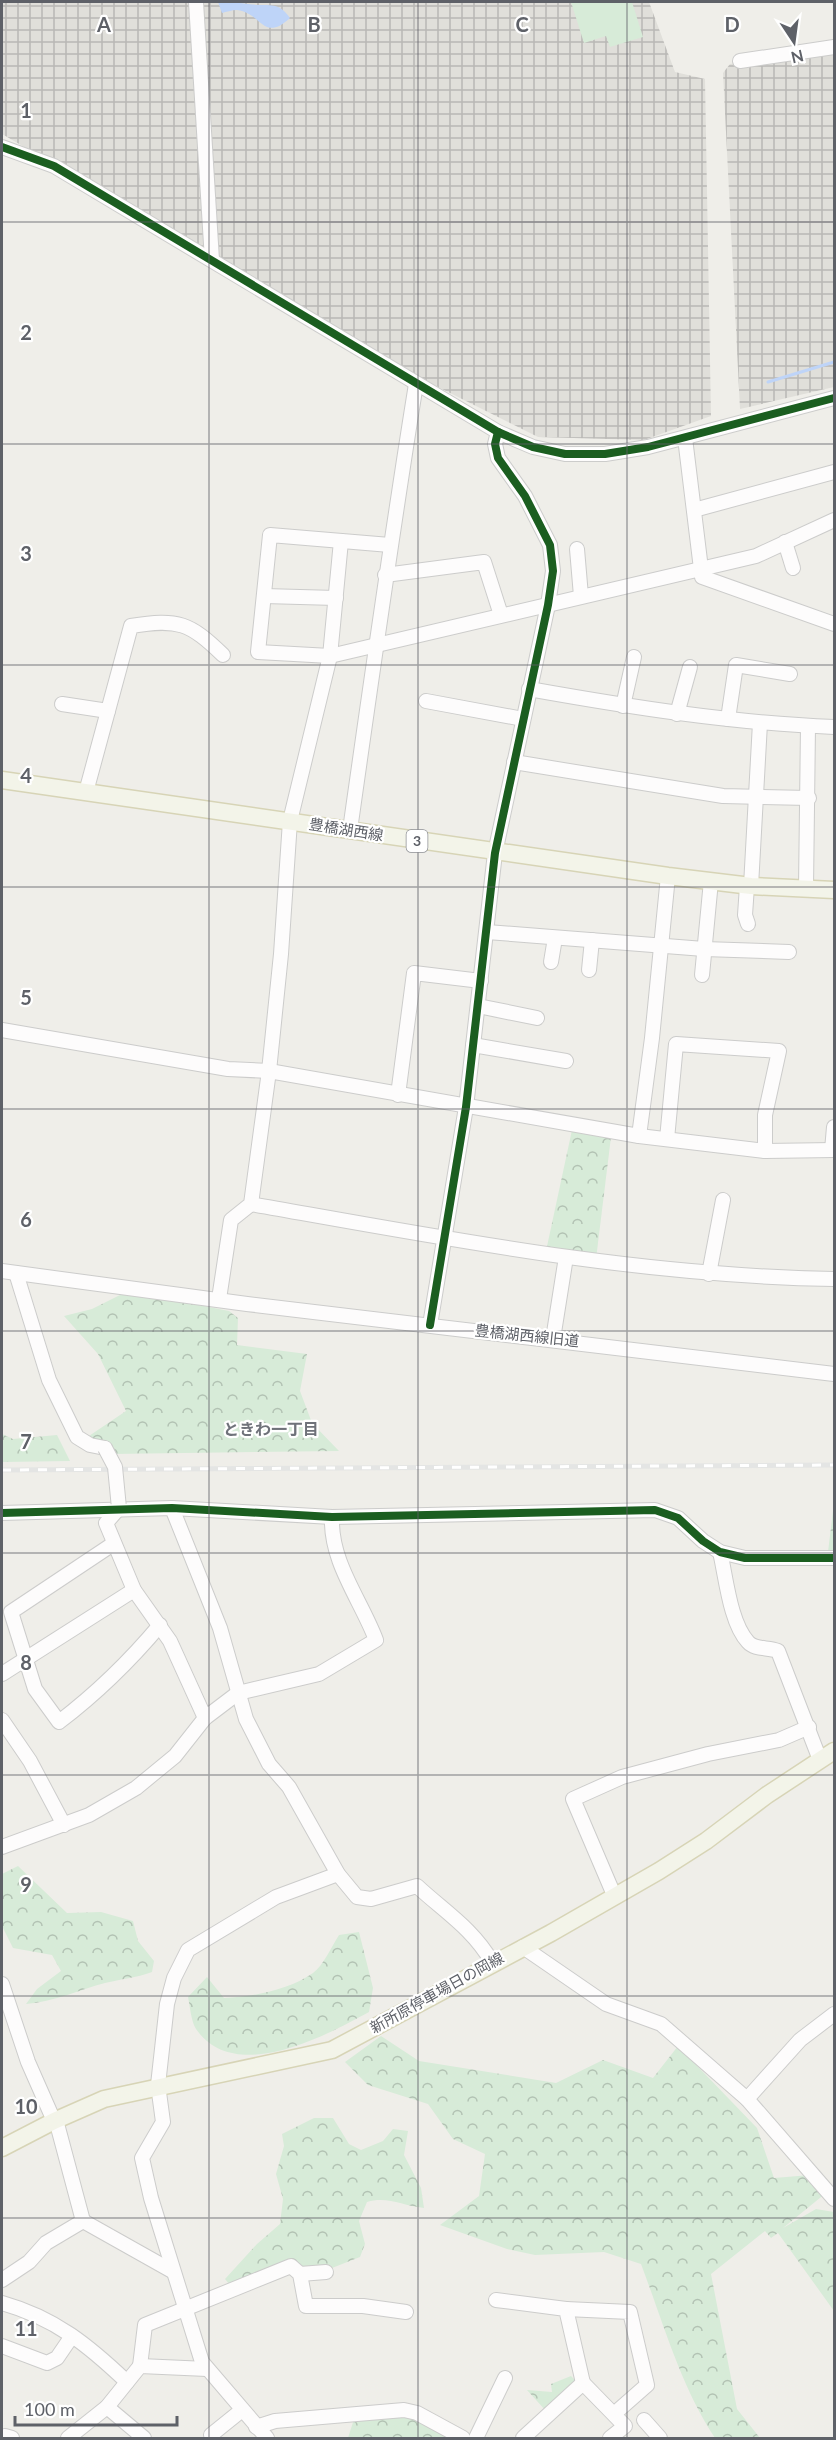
<svg xmlns="http://www.w3.org/2000/svg" width="836" height="2440" font-family="Lato,'Noto Sans JP',sans-serif">
	<style>
		.industrial { fill: url(#industrial-grid) }
		.grass { fill: #d7ebd8 }
		.forest { fill: url(#forest-crowns) }
		.water { fill: #bed4f8 }
		.lines { fill: none; stroke-linecap: round; stroke-linejoin: round }
		.stream { stroke: #bed4f8; stroke-width: 3 }
		.minor-casing { stroke: #cccccb; stroke-width: 16 }
		.major-casing { stroke: #d7d4b6; stroke-width: 19 }
		.minor { stroke: #fdfcfc; stroke-width: 14 }
		.major { stroke: #f3f4e9; stroke-width: 16 }
		.rail-casing { stroke: #e4e5e4; stroke-width: 5 }
		.rail { stroke: #fff; stroke-width: 3; stroke-dasharray: 9; stroke-linecap: butt }
		.minor-bridge-casing { stroke: #cccccb; stroke-width: 16; stroke-linecap: butt }
		.minor-bridge { stroke: #fdfcfc; stroke-width: 14 }
		.cycleway-casing { stroke: #fff; stroke-width: 11 }
		.cycleway { stroke: #1b5e20; stroke-width: 8 }
		.grid { fill: none; stroke: #5e6168; stroke-width: 1.5; stroke-opacity: 0.55 }
		.labels { text-anchor: middle; stroke-width: 4.5; stroke-linejoin: round; paint-order: stroke }
		.shield { fill: #fff; stroke: #8e9095; stroke-width: 1.5 }
		.shield-label { font-size: 14px; font-weight: bold; fill: #5e6168 }
		.street-label { font-size: 15px; fill: #5e6168; stroke: #fff }
		.neighbourhood-label { font-size: 16px; font-weight: bold; fill: #6f727a; stroke: #fff }
		.grid-label { font-size: 20px; text-anchor: middle; font-weight: bold; fill: #5e6168; stroke: #fff; stroke-width: 4.5; stroke-linejoin: round; paint-order: stroke }
	</style>
	<defs>
		<pattern id="industrial-grid" width="8" height="8" patternUnits="userSpaceOnUse" patternTransform="scale(1.5)"><rect width="8" height="8" fill="#e0dfda"/><path d="M0 4h8M4 0v8" fill="none" stroke="#b9b8b5"/></pattern>
		<pattern id="forest-crowns" width="20" height="18" patternUnits="userSpaceOnUse" patternTransform="scale(1.5)"><rect width="20" height="18" fill="#d7ebd8"/><path d="M2 6a3 3 0 1 1 6 0M12 15a3 3 0 1 1 6 0" fill="none" stroke="#b2c2b3"/></pattern>
	</defs>
	<rect width="100%" height="100%" fill="#efeee9"/>
	<!-- industrial -->
	<g class="industrial">
		<polygon points="2,2 649,2 675,72 705,79 711,416 644,440 538,437 420,378 2,134"/>
		<polygon points="834,49 834,387 740,409 723,73 730,64"/>
	</g>
	<!-- grass -->
	<polygon class="grass" points="571,2 632,2 643,37 610,47 606,36 584,43"/>
	<!-- forest -->
	<g class="forest">
		<polygon points="572,1130 611,1137 596,1259 546,1251"/>
		<polygon points="128,1291 229,1311 238,1318 237,1345 307,1354 300,1391 312,1423 339,1451 112,1454 83,1440 126,1411 98,1354 64,1316 92,1309"/>
		<polygon points="2,1434 13,1439 57,1435 70,1461 2,1462"/>
		<polygon points="834,1503 834,1552 828,1552"/>
		<path d="M18 1866 67 1913 101 1912 133 1921 138 1941 154 1961 152 1972C136 1978 121 1979 105 1983 78 1990 54 2002 26 2004L37 1989 61 1971 52 1955 13 1948 2 1926V1874Z"/>
		<path d="M359 1932 373 1988 369 2012C325 2036 235 2085 196 2029 191 2021 190 2006 188 1997L207 1977 224 1998C252 1997 289 1990 313 1973 323 1966 332 1946 339 1935Z"/>
		<path d="M381 2036 419 2061 556 2083 603 2060 653 2078 678 2046 757 2128 774 2178 810 2175 826 2193 783 2228 816 2209 834 2212V2311L778 2233 771 2238 765 2231 711 2274 737 2409 760 2438H715C681 2387 663 2322 641 2264L604 2252 535 2255 507 2249 440 2225 479 2196 485 2154 453 2139 428 2104 368 2085 345 2062Z"/>
		<path d="M314 2118H333L349 2144 361 2150 383 2141 393 2129 408 2131 404 2155 421 2188 424 2208C402 2206 388 2196 367 2202L359 2221 365 2244 360 2257 332 2268 287 2273 234 2290 225 2279 257 2244 280 2224 283 2199 276 2174 284 2146 282 2134Z"/>
		<polygon points="571,2376 578,2383 546,2411 527,2390 552,2392 551,2384"/>
		<polygon points="397,2415 419,2421 448,2438 348,2438 354,2419"/>
	</g>
	<!-- water -->
	<path class="water" d="M218 2C229 1 238 3 248 4 268 7 278 0 290 18 263 43 262 13 237 10 232 10 226 12 222 13Z"/>
	<g class="lines">
		<!-- stream -->
		<polyline class="stream" points="768,382 834,362"/>
		<!-- minor casing -->
		<g class="minor-casing">
			<g id="minor">
				<polyline points="196,2 212,260"/>
				<polyline points="740,61 834,47"/>
				<polyline points="2,147 54,166 498,432 533,447 565,454 605,454 648,447 834,398"/>
				<polyline points="685,438 702,577 834,624"/>
				<polyline points="694,510 834,472"/>
				<polyline points="785,542 793,568"/>
				<polyline points="390,545 270,535 258,652 330,656 756,556 834,520"/>
				<polyline points="577,549 581,596"/>
				<polyline points="385,575 484,562 501,615"/>
				<polyline points="264,596 336,598"/>
				<path d="M529 689C630 707 731 723 834 727"/>
				<polyline points="426,701 523,719"/>
				<polyline points="62,704 108,711"/>
				<polyline points="623,706 634,657"/>
				<polyline points="677,714 690,667"/>
				<polyline points="728,719 736,665 790,674"/>
				<polyline points="514,762 723,796 809,798"/>
				<path d="M86 792 131 626C178 618 190 623 223 655"/>
				<path d="M350 830C371 681 392 532 416 384"/>
				<polyline points="747,886 745,915 748,924"/>
				<polyline points="751,886 760,723"/>
				<polyline points="806,888 808,726"/>
				<polyline points="487,932 704,949 789,952"/>
				<polyline points="551,962 555,938"/>
				<polyline points="589,970 592,940"/>
				<polyline points="702,975 711,881"/>
				<polyline points="478,1006 537,1018"/>
				<polyline points="2,1030 228,1069 269,1071 639,1136 765,1151 834,1150"/>
				<polyline points="473,1045 566,1061"/>
				<polyline points="398,1095 414,973 481,981"/>
				<polyline points="639,1136 652,1038 668,876"/>
				<polyline points="667,1139 676,1044 779,1051 765,1115 765,1151"/>
				<polyline points="832,1150 834,1127"/>
				<path d="M251 1204C444 1238 637 1276 834 1279"/>
				<polyline points="2,1271 247,1304 834,1374"/>
				<polyline points="16,1273 49,1380 77,1437 90,1445 105,1448"/>
				<polyline points="709,1274 723,1200"/>
				<polyline points="219,1299 231,1220 251,1204 269,1071 281,954 290,821 330,656 341,541"/>
				<polyline points="430,1325 466,1107 495,853 548,605 553,571 550,545 525,496 498,458 495,444 498,432"/>
				<polyline points="553,1339 566,1257"/>
				<polyline points="119,1508 106,1523 134,1590 170,1641 205,1718"/>
				<path d="M172 1508 220 1628 246 1719 269 1764 289 1787 338 1874 357 1897 371 1899 417 1886C445 1912 472 1928 492 1962"/>
				<polyline points="2,1513 172,1508 332,1517 655,1510 678,1518 703,1541 720,1552 745,1558 834,1558"/>
				<path d="M113 1544 11 1612 35 1689 59 1722C97 1693 129 1662 160 1625"/>
				<path d="M720 1552C726 1577 730 1623 748 1642 755 1650 768 1647 778 1651L820 1760"/>
				<polyline points="2,1674 134,1590"/>
				<polyline points="2,1720 30,1761 64,1825"/>
				<path d="M2 1847 89 1815 136 1788 175 1756 205 1718 238 1693 319 1674 376 1640C361 1600 330 1562 332 1517"/>
				<polyline points="614,1895 573,1799 622,1777 708,1754 779,1740 809,1727"/>
				<polyline points="523,1947 606,2004 661,2024 747,2099 834,2199"/>
				<polyline points="2,1984 28,2062 54,2121"/>
				<polyline points="747,2099 800,2040 834,2014"/>
				<polyline points="83,2221 172,2271"/>
				<polyline points="300,2274 326,2272"/>
				<polyline points="2,2280 29,2262 46,2243 83,2221 56,2120"/>
				<polyline points="496,2300 566,2309 583,2383"/>
				<path d="M2 2303C55 2318 88 2345 127 2382"/>
				<polyline points="566,2309 630,2312 647,2385 614,2414"/>
				<polyline points="2,2346 47,2363 57,2358 72,2336"/>
				<polyline points="140,2366 145,2325 291,2266 300,2274 306,2306 363,2306 406,2312"/>
				<polyline points="107,2407 144,2438"/>
				<polyline points="644,2420 660,2438"/>
				<polyline points="256,2427 275,2421 404,2410 417,2413 463,2438"/>
				<polyline points="211,2435 242,2410"/>
				<polyline points="4,2438 5,2436 12,2438"/>
				<polyline points="68,2438 107,2407 140,2366 207,2369"/>
				<polyline points="267,2438 202,2362 151,2198 142,2158 163,2122 158,2085 167,2004 174,1978 188,1950 276,1897 338,1874"/>
				<polyline points="476,2438 505,2378"/>
				<polyline points="523,2438 583,2383 625,2426 610,2438"/>
			</g>
		</g>
		<!-- major casing -->
		<g class="major-casing">
			<g id="major">
				<polyline points="2,780 668,876 751,886 834,890"/>
				<polyline points="2,2148 54,2121 104,2099 332,2050 551,1933 659,1871 706,1841 767,1795 834,1751"/>
			</g>
		</g>
		<!-- minor -->
		<use href="#minor" class="minor"/>
		<!-- major -->
		<use href="#major" class="major"/>
		<!-- rail casing -->
		<g class="rail-casing">
			<polyline id="rail" points="2,1470 834,1465"/>
		</g>
		<!-- rail -->
		<use href="#rail" class="rail"/>
		<!-- minor-bridge casing -->
		<g class="minor-bridge-casing">
			<polyline id="minor-bridge" points="105,1448 115,1467 119,1508"/>
		</g>
		<!-- minor-bridge -->
		<use href="#minor-bridge" class="minor-bridge"/>
		<!-- cycleway casing -->
		<g class="cycleway-casing">
			<g id="cycleway">
				<polyline points="2,147 54,166 498,432 533,447 565,454 605,454 648,447 834,398"/>
				<polyline points="430,1325 466,1107 495,853 548,605 553,571 550,545 525,496 498,458 495,444 498,432"/>
				<polyline points="2,1513 172,1508 332,1517 655,1510 678,1518 703,1541 720,1552 745,1558 834,1558"/>
			</g>
		</g>
		<!-- cycleway -->
		<use href="#cycleway" class="cycleway"/>
	</g>
	<!-- grid -->
	<path class="grid" d="M209 2V2438M418 2V2438M627 2V2438M2 222H834M2 444H834M2 665H834M2 887H834M2 1109H834M2 1331H834M2 1553H834M2 1775H834M2 1996H834M2 2218H834"/>
	<g class="labels">
		<!-- shield labels -->
		<rect class="shield" x="406.5" y="830" width="21" height="22" rx="4.5"/>
		<g class="shield-label">
			<text x="417" y="846">3</text>
		</g>
		<!-- street labels -->
		<g class="street-label">
			<text transform="translate(346 830) rotate(9)" y="5">豊橋湖西線</text>
			<text transform="translate(527 1336) rotate(6)" y="5">豊橋湖西線旧道</text>
			<text transform="translate(437 1993) rotate(-29)" y="5">新所原停車場日の岡線</text>
		</g>
		<!-- neighbourhood labels -->
		<g class="neighbourhood-label">
			<text x="271" y="1435">ときわ一丁目</text>
		</g>
	</g>
	<g class="grid-label">
		<text x="104" y="32">A</text>
		<text x="314" y="32">B</text>
		<text x="522" y="32">C</text>
		<text x="732" y="32">D</text>
		<text x="26" y="118">1</text>
		<text x="26" y="340">2</text>
		<text x="26" y="561">3</text>
		<text x="26" y="783">4</text>
		<text x="26" y="1005">5</text>
		<text x="26" y="1227">6</text>
		<text x="26" y="1449">7</text>
		<text x="26" y="1670">8</text>
		<text x="26" y="1892">9</text>
		<text x="26" y="2114">10</text>
		<text x="26" y="2336">11</text>
	</g>
	<!-- border -->
	<rect width="836" height="2440" fill="none" stroke="#5e6168" stroke-width="6"/>
	<!-- north arrow -->
	<g transform="translate(794 42) rotate(167)" stroke="#ffffff" stroke-width="4.5" paint-order="stroke">
	<path d="M0-4.5L10 22L0 15L-10 22Z" fill="#5e6168"/>
	<text y="-9" font-size="16" font-weight="bold" text-anchor="middle" fill="#5e6168">N</text>
	</g>
	<!-- scale -->
	<path d="M15 2416v9h162v-9" fill="none" stroke="#5e6168" stroke-width="3"/>
	<text x="24" y="2416" font-size="18" fill="#5e6168" stroke="#ffffff" stroke-width="4.5" paint-order="stroke">100 m</text>
</svg>
